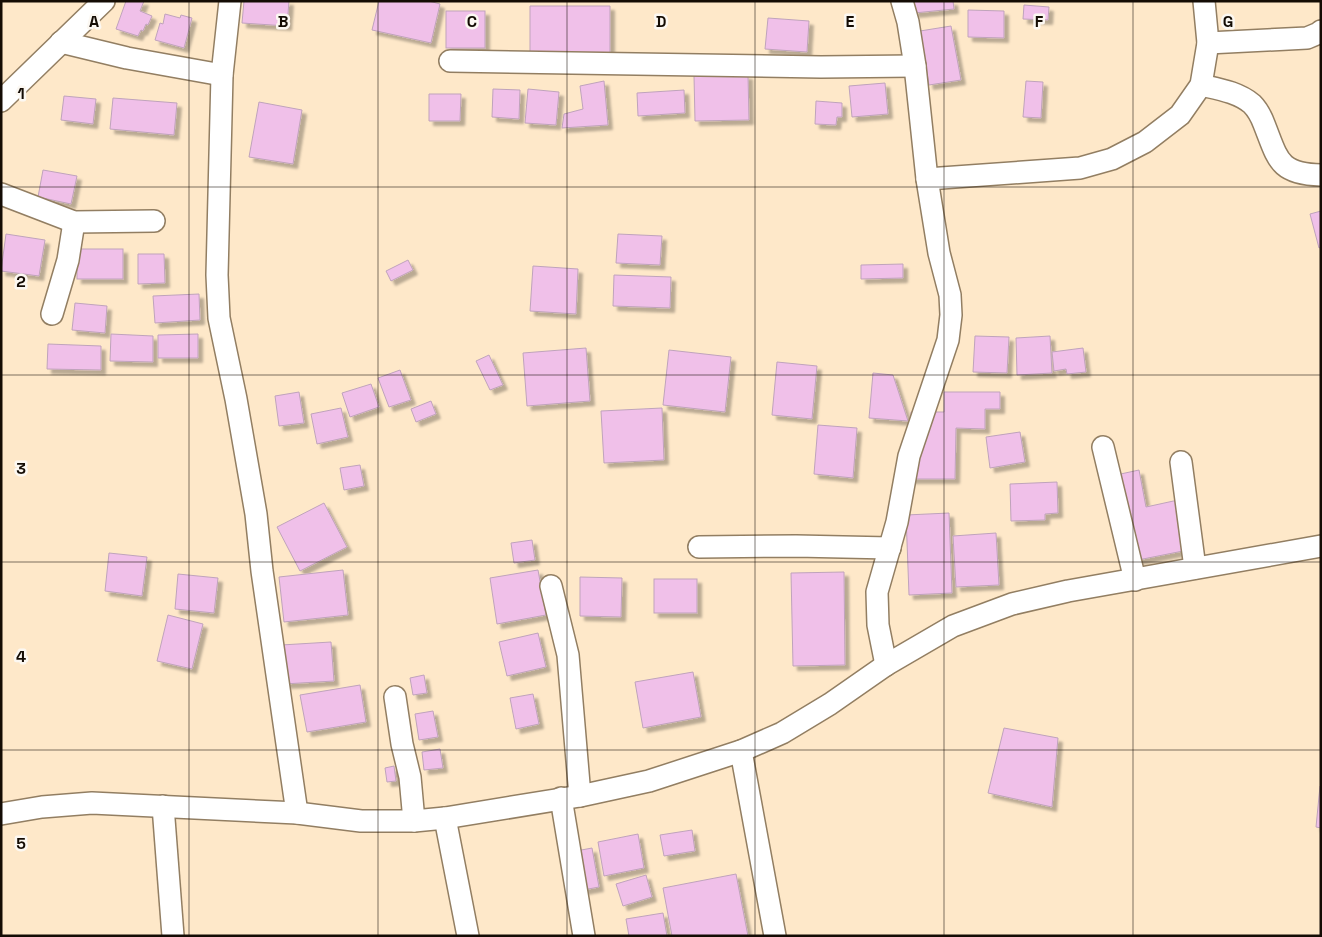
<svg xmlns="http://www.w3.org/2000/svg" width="1322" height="937" font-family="'Space Grotesk',sans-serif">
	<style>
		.building { fill: #f0c0e9; stroke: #bfa3bb; filter: url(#shadow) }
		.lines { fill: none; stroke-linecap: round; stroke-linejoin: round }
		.minor-casing { stroke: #927e62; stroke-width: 24 }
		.minor { stroke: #fff; stroke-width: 21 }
		.grid { fill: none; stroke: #140c04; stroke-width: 1; stroke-opacity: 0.55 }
		.grid-label { font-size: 16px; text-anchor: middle; font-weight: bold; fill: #140c04; stroke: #fcf8f2; stroke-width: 5; stroke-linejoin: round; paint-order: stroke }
	</style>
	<defs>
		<filter id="shadow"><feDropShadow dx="4.5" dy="4.5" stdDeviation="1" flood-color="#0004"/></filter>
	</defs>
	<rect width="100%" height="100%" fill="#fee8c9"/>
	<!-- building -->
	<g class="building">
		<polygon points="126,1 144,1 140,11 152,16 148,25 146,24 143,31 141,30 138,36 116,29"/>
		<polygon points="244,1 289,1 287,26 242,23"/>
		<polygon points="379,1 429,1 440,4 431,43 372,30"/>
		<polygon points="913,1 953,1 954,9 914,13"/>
		<polygon points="1024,5 1049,7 1048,20 1023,19"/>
		<polygon points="530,6 610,6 610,53 530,52"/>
		<polygon points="968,10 1004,11 1004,38 968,37"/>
		<rect x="446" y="11" width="39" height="37"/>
		<polygon points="165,14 180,18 181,15 192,18 184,48 155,40 160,23 163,24"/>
		<polygon points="768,18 809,21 807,52 765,49"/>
		<polygon points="951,26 961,80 929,85 920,31"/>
		<polygon points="748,75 749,120 695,121 694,76"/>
		<polygon points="604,81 608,125 562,128 564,114 583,109 580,86"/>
		<polygon points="1026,81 1043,82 1041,118 1023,117"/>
		<polygon points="885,83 888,114 852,117 849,86"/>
		<polygon points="493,89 520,90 519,119 492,117"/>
		<polygon points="528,89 559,92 556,125 525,123"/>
		<polygon points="684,90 685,113 638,116 637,93"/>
		<polygon points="429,94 461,94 460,121 429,121"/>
		<polygon points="64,96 96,99 93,124 61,120"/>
		<polygon points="113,98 177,103 174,135 110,129"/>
		<polygon points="816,101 842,103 842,117 837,117 836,125 815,124"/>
		<polygon points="259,102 302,110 293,164 249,157"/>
		<polygon points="43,170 77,176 71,204 38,197"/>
		<polygon points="1321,211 1321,247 1319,248 1310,214"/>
		<polygon points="6,234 45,240 39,276 1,271"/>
		<polygon points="618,234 662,236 660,265 616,263"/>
		<rect x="77" y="249" width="46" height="30"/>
		<polygon points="138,254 164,254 165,283 138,284"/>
		<polygon points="408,260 413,270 391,281 386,271"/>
		<polygon points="903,264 903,278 861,279 861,265"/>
		<polygon points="533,266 578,269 576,314 530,311"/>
		<polygon points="614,275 671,277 670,308 613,306"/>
		<polygon points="199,294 200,320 155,323 153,296"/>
		<polygon points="75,303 107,306 105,333 72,330"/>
		<polygon points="111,334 153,336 153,362 110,361"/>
		<polygon points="198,334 198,358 158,358 158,335"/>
		<polygon points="975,336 1009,337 1007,373 973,372"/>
		<polygon points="1050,336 1052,373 1017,375 1016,338"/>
		<polygon points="48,344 101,346 101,370 47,369"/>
		<polygon points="586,348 590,401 527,406 523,353"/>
		<polygon points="1083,348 1086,372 1067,374 1066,369 1054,371 1052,352"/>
		<polygon points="669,350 731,357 725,412 663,405"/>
		<polygon points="489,355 503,385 490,390 476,361"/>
		<polygon points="777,362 817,366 812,419 772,415"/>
		<polygon points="400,370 411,400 389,407 378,378"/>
		<polygon points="873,373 893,375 908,421 869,418"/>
		<polygon points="371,384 379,407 350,417 342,393"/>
		<polygon points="299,392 304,423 279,426 275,396"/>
		<polygon points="944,392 1000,392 1000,409 985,409 985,429 956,428 955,479 910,479 911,412 944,412"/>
		<polygon points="431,401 436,414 416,422 411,409"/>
		<polygon points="341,408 348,437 317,444 311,414"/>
		<polygon points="662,408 664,460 604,463 601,411"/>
		<polygon points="818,425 857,428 853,478 814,474"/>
		<polygon points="1020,432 1025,462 990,468 986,437"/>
		<polygon points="360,465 364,486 344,490 340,468"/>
		<polygon points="1139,470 1146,507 1178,500 1188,550 1133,561 1116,475"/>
		<polygon points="1057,482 1058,513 1045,514 1045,520 1011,521 1010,484"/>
		<polygon points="324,503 347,547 300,571 277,527"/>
		<polygon points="949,513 952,593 909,595 906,515"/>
		<polygon points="996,533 999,585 956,587 953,536"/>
		<polygon points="532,540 535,560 514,563 511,543"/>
		<polygon points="109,553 147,557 142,596 105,591"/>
		<polygon points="343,570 348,615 284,622 279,577"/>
		<polygon points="538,570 546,615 497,624 490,578"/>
		<polygon points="844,572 845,665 793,666 791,573"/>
		<polygon points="178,574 218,578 214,613 175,609"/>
		<polygon points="580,577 622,578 621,617 580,616"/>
		<rect x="654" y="579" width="43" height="34"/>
		<polygon points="168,615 203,624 192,669 157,661"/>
		<polygon points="538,633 546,667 507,676 499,642"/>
		<polygon points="331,642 334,681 284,684 281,645"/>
		<polygon points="693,672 701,717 643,728 635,682"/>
		<polygon points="424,675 427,693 413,695 410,678"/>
		<polygon points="360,685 366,722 307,732 300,695"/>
		<polygon points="533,694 539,724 516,729 510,698"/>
		<polygon points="433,711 438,737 419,740 415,714"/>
		<polygon points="1004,728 1058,738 1052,807 988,793"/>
		<polygon points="440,749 443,768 424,770 422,752"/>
		<polygon points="394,766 396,781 387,782 385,768"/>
		<polygon points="1320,786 1321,786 1321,828 1316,827"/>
		<polygon points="692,830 695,851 664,856 660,835"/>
		<polygon points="638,834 644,868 604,876 598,842"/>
		<polygon points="592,848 599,887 583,890 576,851"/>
		<polygon points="736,874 748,936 672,936 663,888"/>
		<polygon points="646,875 652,897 623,906 616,884"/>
		<polygon points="663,913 667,936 629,936 626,919"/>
	</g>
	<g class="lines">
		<!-- minor casing -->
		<g class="minor-casing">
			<g id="minor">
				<polyline points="230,1 222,75 217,275 219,318 236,399 256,514 262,571 297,813"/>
				<polyline points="61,42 127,58 222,75"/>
				<polyline points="1208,43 1307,38 1319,33 1321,31"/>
				<polyline points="450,61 821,67 915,66"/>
				<path d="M1201 85C1218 89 1238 92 1252 104 1258 110 1261 116 1264 124 1278 159 1278 174 1321 175"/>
				<polyline points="1,101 104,1"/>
				<polyline points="927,179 1080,168 1112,159 1145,142 1180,115 1201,85 1208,43 1204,1"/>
				<polyline points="1,194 74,222 154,221"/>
				<polyline points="52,314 68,260 74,222"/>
				<polyline points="1103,447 1135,580"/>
				<polyline points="1181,462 1195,568"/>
				<polyline points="699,547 796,546 890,548"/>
				<polyline points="551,586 568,655 580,796"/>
				<polyline points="886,665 878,625 877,592 897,522 909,456 948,340 951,315 950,295 939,253 927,179 915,66 908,22 902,1"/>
				<polyline points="395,697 402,744 410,777 414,821"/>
				<polyline points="741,751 775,936"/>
				<polyline points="561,798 584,936"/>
				<polyline points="163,806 173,936"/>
				<polyline points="1,814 42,807 92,803 297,813 361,821 414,821 445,818 580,796 649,781 741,751 782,733 830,704 886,665 953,626 1012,604 1068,591 1321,546"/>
				<polyline points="445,818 468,936"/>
			</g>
		</g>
		<!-- minor -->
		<use href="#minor" class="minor"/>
	</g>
	<!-- grid -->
	<path class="grid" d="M189 1V936M378 1V936M567 1V936M755 1V936M944 1V936M1133 1V936M1 187H1321M1 375H1321M1 562H1321M1 750H1321"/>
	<g class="grid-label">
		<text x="94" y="27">A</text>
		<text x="283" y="27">B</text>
		<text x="472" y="27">C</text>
		<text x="661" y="27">D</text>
		<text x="850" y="27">E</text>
		<text x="1039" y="27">F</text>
		<text x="1228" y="27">G</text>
		<text x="21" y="99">1</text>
		<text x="21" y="287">2</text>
		<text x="21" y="474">3</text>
		<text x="21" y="662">4</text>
		<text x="21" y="849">5</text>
	</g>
	<!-- border -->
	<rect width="1322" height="937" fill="none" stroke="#140c04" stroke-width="5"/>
</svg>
